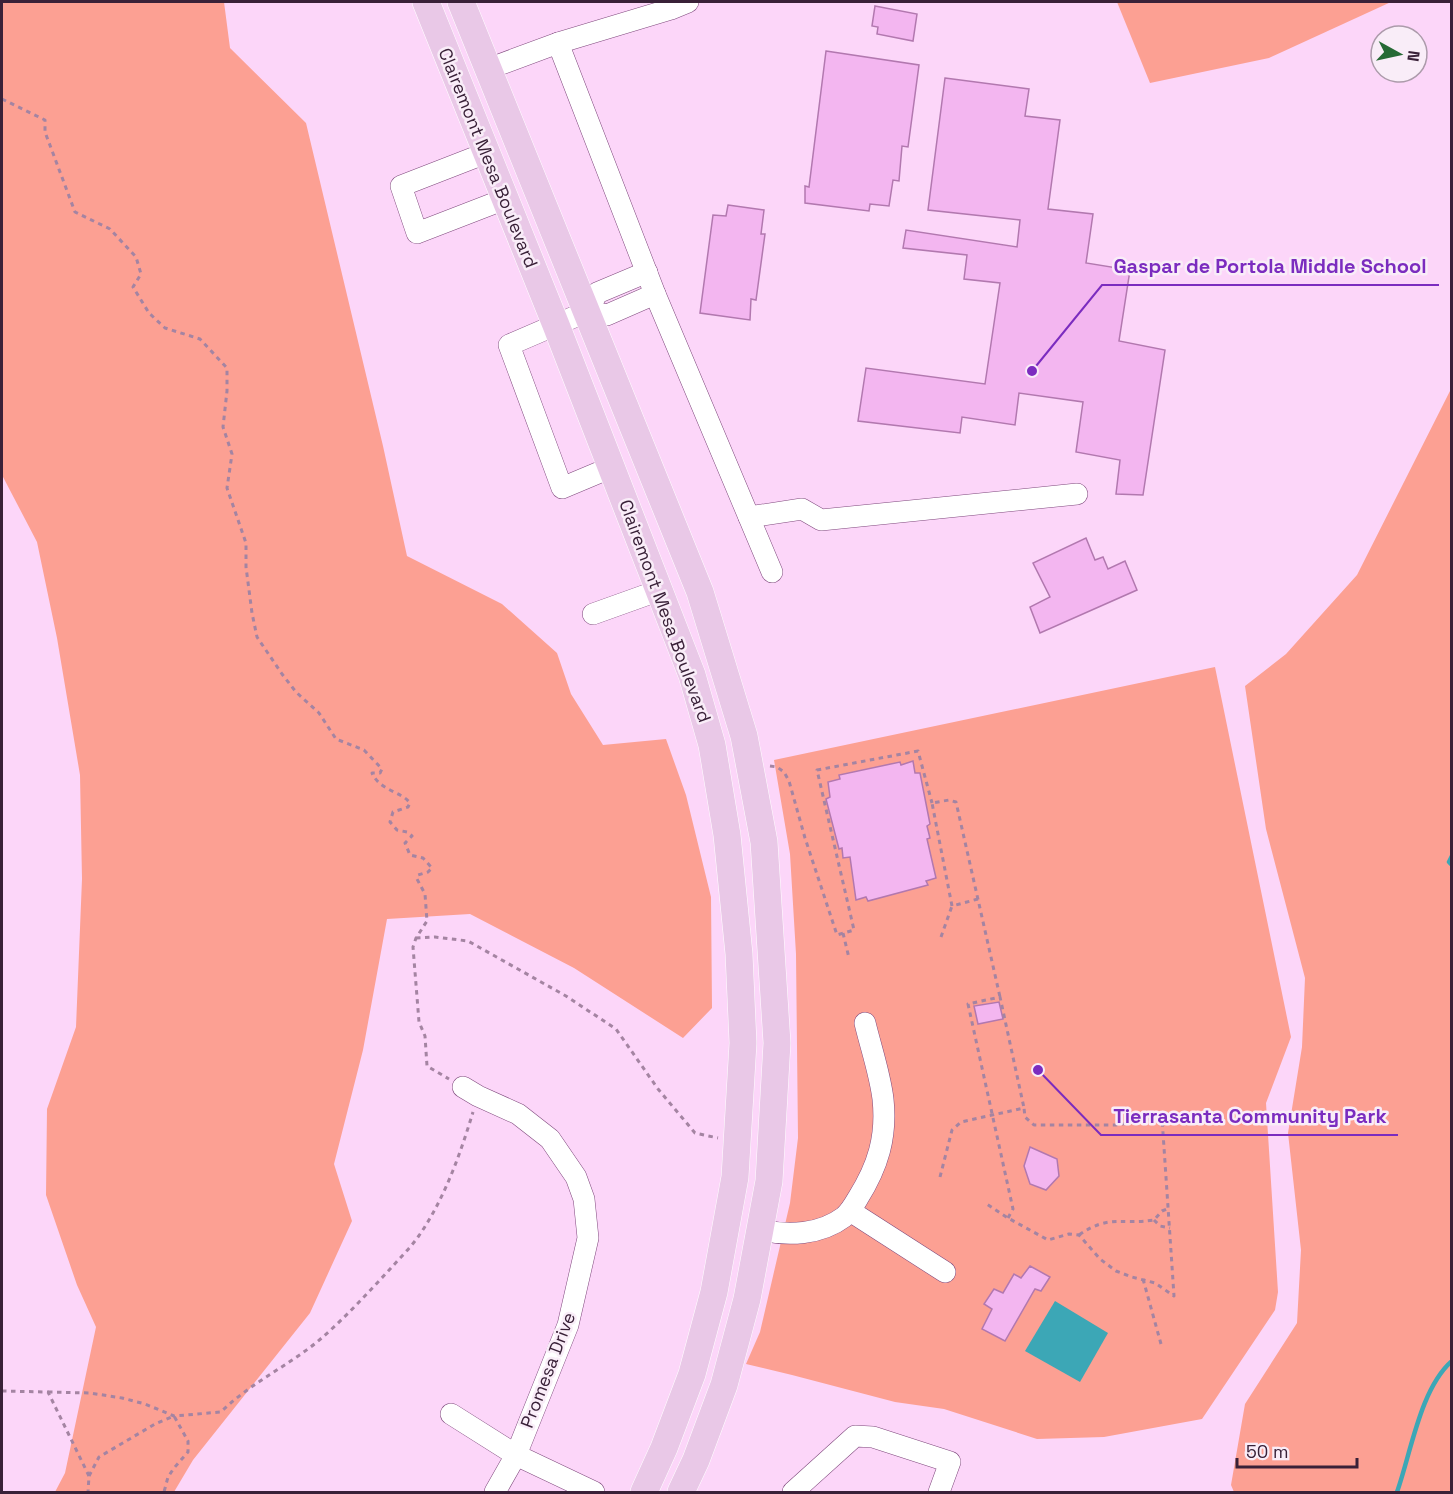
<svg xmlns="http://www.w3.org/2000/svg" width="1453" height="1494" font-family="'Space Grotesk',sans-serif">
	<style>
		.green { fill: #fca093 }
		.water { fill: #3ca7b6 }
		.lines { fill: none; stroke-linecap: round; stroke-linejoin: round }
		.stream { stroke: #3ca7b6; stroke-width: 4.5 }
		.building { fill: #f3b6f0; stroke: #b278af; stroke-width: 1.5 }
		.minor-casing { stroke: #7f497d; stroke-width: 22 }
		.major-casing { stroke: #fff; stroke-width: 28 }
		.path { stroke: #a484a2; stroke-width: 3; stroke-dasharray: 4.5 4.5; stroke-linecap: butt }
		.minor { stroke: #fff; stroke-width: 21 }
		.major { stroke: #e9c8e7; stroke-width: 27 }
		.labels { text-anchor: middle; stroke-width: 5; stroke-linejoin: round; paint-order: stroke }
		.street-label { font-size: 18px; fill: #392138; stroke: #f9edf8 }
		.leader { fill: none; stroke: #7b2cbf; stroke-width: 2 }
		.callout-dot { fill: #7b2cbf; stroke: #f9edf8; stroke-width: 2 }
		.callout-label { font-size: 20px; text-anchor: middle; font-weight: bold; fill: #7b2cbf; stroke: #f9edf8; stroke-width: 5; stroke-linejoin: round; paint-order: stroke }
	</style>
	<rect width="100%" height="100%" fill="#fcd6f9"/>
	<!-- green -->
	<g class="green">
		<polygon points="2,2 224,2 230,48 306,123 383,446 407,556 502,604 557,653 571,694 603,745 666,739 686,795 711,897 712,1008 683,1038 574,968 470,914 387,919 363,1050 334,1164 352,1221 310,1313 193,1460 174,1492 55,1492 65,1473 96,1327 77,1285 46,1195 47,1109 76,1027 82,879 80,775 57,638 37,542 2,475"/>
		<polygon points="1117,2 1391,2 1269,58 1150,83"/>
		<polygon points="1451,389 1451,1492 1234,1492 1231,1485 1245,1404 1297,1323 1301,1250 1288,1133 1302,1047 1305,978 1266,829 1245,686 1286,654 1357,575"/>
		<polygon points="1215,667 1291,1037 1266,1103 1278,1292 1275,1310 1202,1419 1104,1437 1037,1439 944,1409 895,1402 792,1375 746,1364 760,1332 790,1203 798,1138 796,954 790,854 774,760"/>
	</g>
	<!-- water -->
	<polygon class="water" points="1055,1301 1108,1333 1080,1382 1025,1351"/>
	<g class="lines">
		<!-- stream -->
		<g class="stream">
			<polyline points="1452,856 1449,862 1452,865"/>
			<path d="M1397 1492C1411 1453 1420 1389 1452 1361"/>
		</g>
	</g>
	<!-- building -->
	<g class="building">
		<polygon points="875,6 917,14 913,41 877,34 878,27 872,26"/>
		<polygon points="826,51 919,65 908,147 902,146 899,181 893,180 889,206 870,204 869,211 805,203 805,186 809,187"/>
		<polygon points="945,78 1029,89 1025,116 1060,120 1048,209 1093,214 1086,263 1130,270 1119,341 1165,350 1143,495 1116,494 1120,460 1076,452 1083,402 1019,393 1015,425 962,417 960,433 858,421 866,368 985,384 1000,283 964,279 967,255 903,248 906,230 1017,247 1020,220 928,210"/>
		<polygon points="728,205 764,210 761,234 765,234 756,300 751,299 750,320 700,313 713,215 726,216"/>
		<polygon points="1086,538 1095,560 1103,557 1108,569 1125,561 1137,590 1040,633 1030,607 1050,597 1033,563"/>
		<polygon points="913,761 915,773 920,773 930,824 927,826 930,838 927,839 936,878 926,881 928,885 868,901 866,897 856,900 850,857 843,858 842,848 839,849 826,799 830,797 828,782 840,779 839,775 900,762 901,765"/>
		<polygon points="999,1002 1003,1019 978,1024 974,1006"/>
		<polygon points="1030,1147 1057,1159 1059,1176 1046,1190 1030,1184 1024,1166"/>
		<polygon points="1030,1266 1050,1277 1041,1291 1035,1289 1005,1341 982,1329 992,1309 984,1304 994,1289 1003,1293 1014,1274 1021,1278"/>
	</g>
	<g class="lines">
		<!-- minor casing -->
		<g class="minor-casing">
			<g id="minor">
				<polyline points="558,43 671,9 688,2"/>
				<polyline points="488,69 558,43 655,294 772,572"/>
				<polyline points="486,153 401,186 417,233 505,199"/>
				<polyline points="588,311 597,293 647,272"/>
				<polyline points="612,467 562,488 509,345 588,311 607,315 655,294"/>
				<polyline points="749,517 802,509 821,520 1077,494"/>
				<polyline points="593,614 660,590"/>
				<polyline points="463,1087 478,1096 518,1114 550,1139 576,1177 584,1199 588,1238 568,1325 516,1455 495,1492"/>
				<polyline points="850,1211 945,1272"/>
				<path d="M761 1230C788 1236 820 1235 844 1217 850 1212 854 1205 858 1198 878 1166 887 1137 883 1099 880 1074 871 1048 865 1023"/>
				<polyline points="451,1414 516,1455 594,1492"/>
				<polyline points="793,1492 855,1436 873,1437 950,1462 939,1492"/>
			</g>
		</g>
		<!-- major casing -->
		<g class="major-casing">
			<g id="major">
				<polyline points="426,2 556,325 692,675 712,745 727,835 739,954 743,1043 735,1177 714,1292 692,1374 664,1448 644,1492"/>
				<polyline points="461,2 700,592 744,736 764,842 777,1043 769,1181 747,1299 724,1385 696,1460 681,1492"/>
			</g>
		</g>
		<!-- path -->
		<g class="path">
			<path d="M2 99 45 120V132L75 212 110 229 136 257 141 274 133 287 149 313 165 328 200 339 227 368V391L223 427 232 454 227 488 246 543V567L252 613 257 637 282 674 296 692 319 713 336 739 364 750 382 769 380 773H372C380 791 401 791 410 803L408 807 393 812 390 822 397 830 407 832 412 836 405 843 410 855 423 858 432 868 428 872 418 875 417 879 425 894 427 921 416 938 413 947 419 1022 425 1036 427 1066 449 1079"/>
			<polyline points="770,766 777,767 784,772 789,781 805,838 837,935 854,930 817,770 918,751 932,803"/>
			<polyline points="978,899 952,906 932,803 949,800 956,802 1000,997"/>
			<polyline points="843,933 849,958"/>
			<polyline points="941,937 952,906"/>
			<polyline points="416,938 435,937 468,941 566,996 616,1029 658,1089 695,1133 718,1138"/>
			<polyline points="940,1177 952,1130 961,1122 1024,1108 1025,1117 1034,1125 1116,1125 1162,1118 1174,1296 1155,1283 1132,1277 1116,1271 1100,1259 1079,1235 1069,1234 1048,1240 1008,1218 985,1203"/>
			<polyline points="1008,1218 1013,1209 968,1004 1000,997 1024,1108"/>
			<polyline points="1154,1220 1160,1226 1170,1228"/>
			<path d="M1079 1235C1109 1214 1122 1225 1154 1220L1162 1211 1169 1208"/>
			<polyline points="1143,1279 1161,1344"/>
			<polyline points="2,1391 48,1392 89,1476 88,1492"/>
			<path d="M48 1392 90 1393 122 1398 145 1404 174 1416 221 1412C249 1384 286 1367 317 1342 343 1320 367 1294 391 1268 400 1258 410 1248 418 1237 444 1200 460 1155 473 1112"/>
			<polyline points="89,1476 99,1457 155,1424 174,1416 188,1441 188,1452 174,1468 168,1477 164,1492"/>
		</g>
		<!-- minor -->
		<use href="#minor" class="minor"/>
		<!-- major -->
		<use href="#major" class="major"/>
	</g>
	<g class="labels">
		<!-- street labels -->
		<g class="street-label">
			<text transform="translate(488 158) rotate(68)" y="6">Clairemont Mesa Boulevard</text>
			<text transform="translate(665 611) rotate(70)" y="6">Clairemont Mesa Boulevard</text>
			<text transform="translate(548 1370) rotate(-69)" y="6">Promesa Drive</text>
		</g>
	</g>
	<!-- callouts -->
	<path class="leader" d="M1032 371L1102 285H1439M1038 1070L1101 1135H1398"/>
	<g class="callout-dot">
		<circle cx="1032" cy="371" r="6"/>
		<circle cx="1038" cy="1070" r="6"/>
	</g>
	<g class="callout-label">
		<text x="1270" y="273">Gaspar de Portola Middle School</text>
		<text x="1250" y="1123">Tierrasanta Community Park</text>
	</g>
	<!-- border -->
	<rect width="1453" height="1494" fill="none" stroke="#392138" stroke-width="6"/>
	<!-- north arrow -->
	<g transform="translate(1399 54) rotate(98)"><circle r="28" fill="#f9edf8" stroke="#ac9bab" stroke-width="1.5"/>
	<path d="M0-4.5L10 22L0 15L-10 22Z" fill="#266a35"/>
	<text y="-9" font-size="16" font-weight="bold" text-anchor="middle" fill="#392138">N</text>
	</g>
	<!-- scale -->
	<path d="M1237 1458v9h120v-9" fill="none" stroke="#392138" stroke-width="3"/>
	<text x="1246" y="1458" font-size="18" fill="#392138" stroke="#f9edf8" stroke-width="4.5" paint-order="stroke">50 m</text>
</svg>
